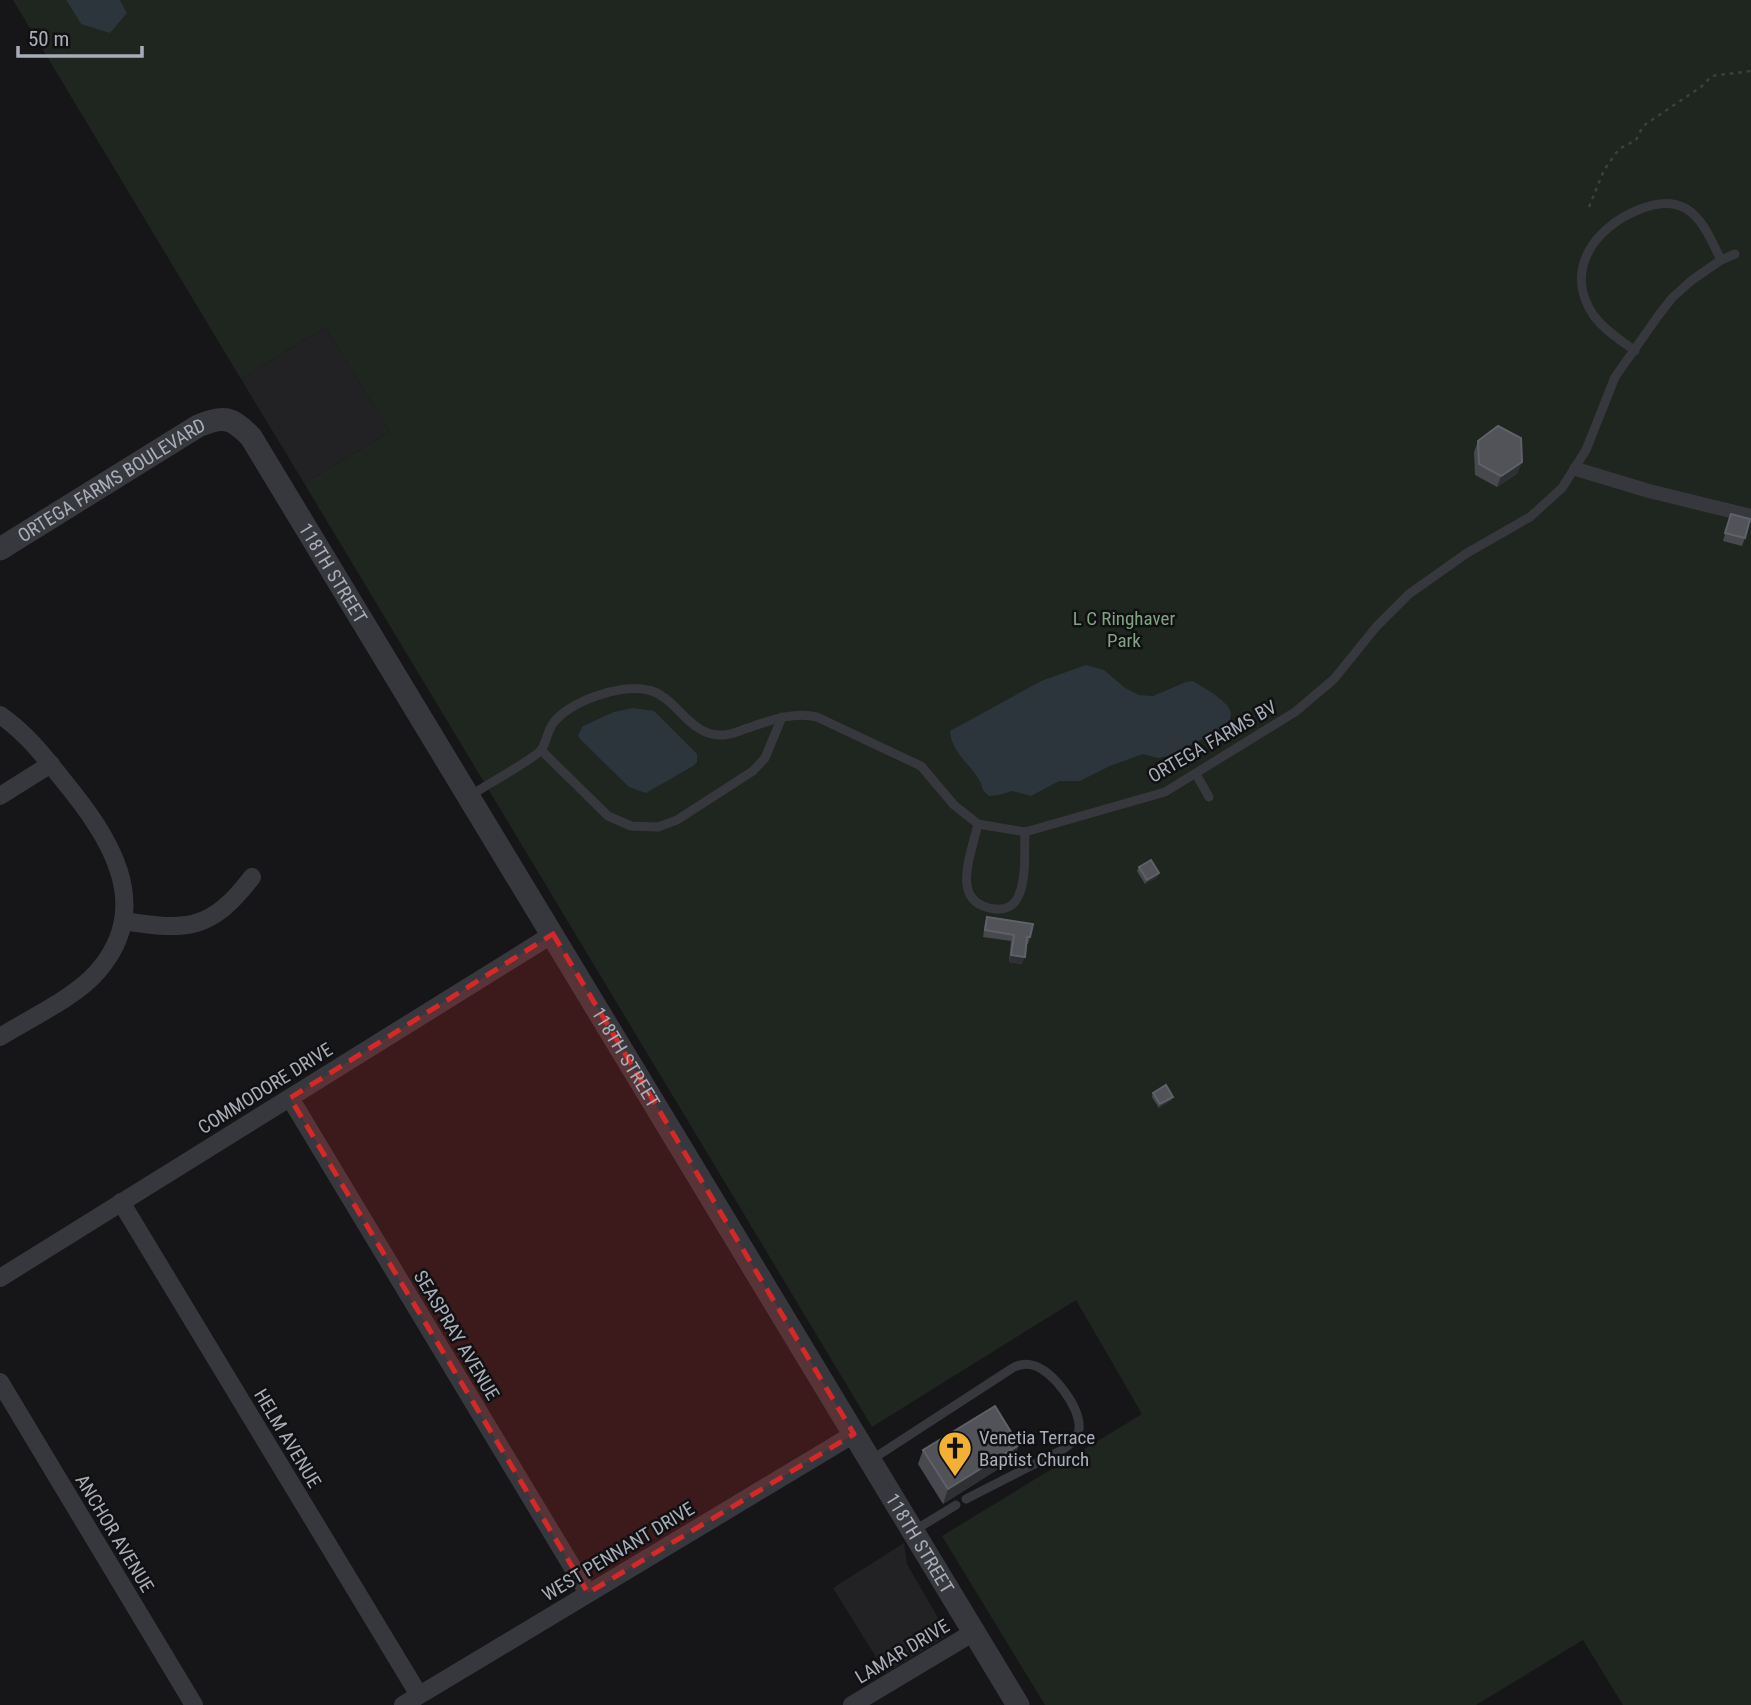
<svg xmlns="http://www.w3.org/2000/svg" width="1751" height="1705" font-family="'Roboto Condensed',sans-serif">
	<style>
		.built { fill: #222225 }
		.green { fill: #1e261f }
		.water { fill: #2c353c }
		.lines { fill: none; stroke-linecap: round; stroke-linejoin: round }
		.path { stroke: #3d3f44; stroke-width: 2.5; stroke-dasharray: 3.5 5; stroke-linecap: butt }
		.service { stroke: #37383d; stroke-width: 9 }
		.pedestrian { stroke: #37383d; stroke-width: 14 }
		.minor { stroke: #37383d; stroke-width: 18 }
		.tertiary { stroke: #37383d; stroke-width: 23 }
		.wall { fill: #47494d }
		.shaded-wall { fill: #2f3033 }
		.building { fill: #525359; stroke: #5f6168; stroke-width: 2 }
		.marked { fill: #d62828; fill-opacity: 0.2; stroke: #d62828; stroke-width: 5; stroke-dasharray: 14 9; stroke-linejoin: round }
		.labels { text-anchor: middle; stroke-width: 5; stroke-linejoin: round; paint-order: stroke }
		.street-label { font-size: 19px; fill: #a8adb8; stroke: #111113 }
		.park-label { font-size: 19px; fill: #7fa381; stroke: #111113 }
		.poi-label { font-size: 19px; fill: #a8adb8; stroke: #111113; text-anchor: start }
	</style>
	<rect width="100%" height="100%" fill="#161618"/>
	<!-- built -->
	<g class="built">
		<polygon points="325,327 390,432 304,483 241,379"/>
		<polygon points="904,1543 907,1564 948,1635 886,1673 833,1588"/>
	</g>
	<!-- green -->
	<polygon class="green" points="13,0 66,0 81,24 127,13 120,0 1751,0 1751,1705 1623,1705 1583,1640 1476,1705 1045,1705 942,1536 1142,1414 1076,1300 872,1427 304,483 390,432 325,327 241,379"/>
	<!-- water -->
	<g class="water">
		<polygon points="66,0 120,0 127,13 110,33 81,24"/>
		<path d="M1086 665 1104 670 1125 688 1139 695 1153 696 1186 682 1193 681 1214 694 1227 705 1231 712 1230 720 1220 730 1169 756 1158 758 1143 754 1110 766 1080 781H1059L1031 796 1012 791 999 795 989 796 983 790C979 769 952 757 950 731L1041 681Z"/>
		<polygon points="633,708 654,711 697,754 697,762 693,766 646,793 629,787 580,739 578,735 583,726 614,712"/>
	</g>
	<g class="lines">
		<!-- path -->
		<polyline class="path" points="1589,207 1604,170 1619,149 1636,140 1643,126 1701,87 1712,76 1751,71"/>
		<!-- service -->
		<g class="service">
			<path d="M1635 351C1621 340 1605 331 1594 316 1563 271 1594 228 1638 210 1652 204 1670 200 1685 208 1703 218 1712 242 1721 260"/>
			<polyline points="542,751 608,816 631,826 658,827 677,820 753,771 765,758 782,717"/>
			<polyline points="1196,774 1209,797"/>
			<path d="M470 796C492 781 517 769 538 753 546 748 546 734 552 725 566 702 622 683 648 690 676 696 688 734 719 735 728 736 736 732 745 729 769 721 792 711 817 717L921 766 954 805 978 824 1025 832 1165 792 1295 712 1334 679 1376 627 1409 594 1467 553 1530 517 1562 488 1586 450 1615 377 1658 316 1672 298 1692 280 1721 260 1735 254"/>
			<path d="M978 824C971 855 949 904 995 909 1005 910 1014 906 1018 897 1027 879 1024 851 1025 832"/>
			<path d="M871 1460 1011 1369C1017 1365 1024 1363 1032 1365 1053 1370 1081 1408 1079 1429 1078 1439 1069 1445 1062 1450L966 1499"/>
			<polyline points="915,1530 956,1505"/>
		</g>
		<!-- pedestrian -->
		<polyline class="pedestrian" points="1576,469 1649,491 1751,516"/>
		<!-- minor -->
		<g class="minor">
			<path d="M0 715C26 733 44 756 63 780 109 836 155 905 98 971 75 998 30 1018 0 1037"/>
			<polyline points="0,796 51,764"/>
			<path d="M124 921C187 931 211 931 252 877"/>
			<polyline points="290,1098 588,1593"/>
			<polyline points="121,1202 419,1695"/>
			<polyline points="0,1278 553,934"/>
			<polyline points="0,1382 194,1705"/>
			<polyline points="403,1705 854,1434"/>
			<polyline points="852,1705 974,1632"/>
		</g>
		<!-- tertiary -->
		<path class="tertiary" id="s1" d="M0 549 198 426C223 415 232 417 251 437L1018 1705"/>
	</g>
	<!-- wall -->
	<g class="wall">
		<polygon points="1478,441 1518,473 1497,487 1475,475 1474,452"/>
		<polygon points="1731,514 1745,538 1742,546 1723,541"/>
		<polygon points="1139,867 1159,873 1157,877 1145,884 1137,871"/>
		<polygon points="987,917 1030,937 1028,944 1026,944 1022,964 1009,962 1011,941 983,937 985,923"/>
		<polygon points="1153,1093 1171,1100 1159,1108 1152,1097"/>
		<polygon points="923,1450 1014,1459 943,1504 918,1464"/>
	</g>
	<!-- shaded-wall -->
	<g class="shaded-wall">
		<polygon points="1522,462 1518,473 1497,487 1501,476"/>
		<polygon points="1159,873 1157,877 1145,884 1147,880"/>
		<polygon points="1011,955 1025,957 1022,964 1009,962"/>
		<polygon points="1173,1097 1171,1100 1159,1108 1160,1104"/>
		<polygon points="1019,1445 1014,1459 943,1504 948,1489"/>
	</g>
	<!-- building -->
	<g class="building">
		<polygon points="1498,426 1521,438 1522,462 1501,476 1479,464 1478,441"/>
		<polygon points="1731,514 1750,519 1745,538 1725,533"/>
		<polygon points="1151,860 1159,873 1147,880 1139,867"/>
		<polygon points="987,917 1033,924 1030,937 1027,937 1025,957 1011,955 1014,935 985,930"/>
		<polygon points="1166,1085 1173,1097 1160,1104 1153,1093"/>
		<polygon points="995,1406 1019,1445 948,1489 923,1450"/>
	</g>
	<!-- marked area -->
	<path class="marked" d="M553 934 854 1434 588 1593 290 1098Z"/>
	<!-- icons -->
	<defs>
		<g id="church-pin" transform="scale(1.75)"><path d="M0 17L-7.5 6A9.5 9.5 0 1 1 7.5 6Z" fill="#f2b134" stroke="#111113"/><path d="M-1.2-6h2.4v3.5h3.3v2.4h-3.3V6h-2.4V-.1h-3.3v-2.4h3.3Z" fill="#111"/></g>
	</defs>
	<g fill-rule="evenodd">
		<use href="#church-pin" x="955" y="1448"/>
	</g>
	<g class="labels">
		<!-- street labels -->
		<g class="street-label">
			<text dy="7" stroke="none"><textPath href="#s1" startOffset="131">ORTEGA FARMS BOULEVARD</textPath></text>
			<text dy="7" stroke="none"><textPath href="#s1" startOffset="452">118TH STREET</textPath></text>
			<text transform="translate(1212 741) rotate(-30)" y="7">ORTEGA FARMS BV</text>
			<text dy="7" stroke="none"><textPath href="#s1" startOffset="1018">118TH STREET</textPath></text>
			<text transform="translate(265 1088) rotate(-32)" y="7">COMMODORE DRIVE</text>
			<text transform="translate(457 1335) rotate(59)" y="7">SEASPRAY AVENUE</text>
			<text transform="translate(288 1438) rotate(59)" y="7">HELM AVENUE</text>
			<text transform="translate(115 1533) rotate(59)" y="7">ANCHOR AVENUE</text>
			<text dy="7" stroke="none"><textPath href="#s1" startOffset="1586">118TH STREET</textPath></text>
			<text transform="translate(618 1551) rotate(-31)" y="7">WEST PENNANT DRIVE</text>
			<text transform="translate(902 1651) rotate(-31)" y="7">LAMAR DRIVE</text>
		</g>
		<!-- park labels -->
		<g class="park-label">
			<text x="1124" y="625">L C Ringhaver<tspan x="1124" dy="22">Park</tspan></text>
		</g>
		<!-- poi labels -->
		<g class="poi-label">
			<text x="979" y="1444">Venetia Terrace<tspan x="979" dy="22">Baptist Church</tspan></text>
		</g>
	</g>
	<!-- scale -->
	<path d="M18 46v10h124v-10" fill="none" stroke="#a8adb8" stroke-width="3.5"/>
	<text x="28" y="46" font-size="21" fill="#a8adb8" stroke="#111113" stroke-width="5" paint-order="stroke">50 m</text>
</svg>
